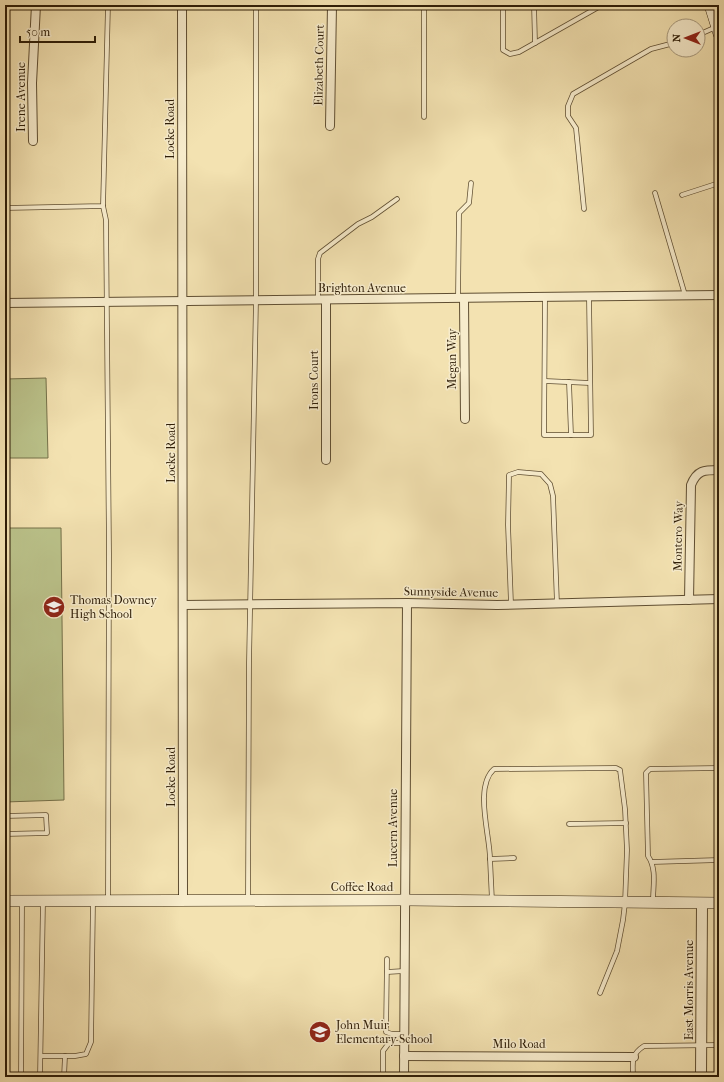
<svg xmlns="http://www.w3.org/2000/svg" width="724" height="1082" font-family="'IM FELL French Canon',serif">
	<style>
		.green { fill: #bbc38b; stroke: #747049 }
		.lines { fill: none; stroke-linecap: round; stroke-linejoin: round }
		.service-casing { stroke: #5f4e32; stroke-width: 5.5 }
		.minor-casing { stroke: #5f4e32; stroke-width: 10 }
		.tertiary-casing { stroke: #5f4e32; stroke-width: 12 }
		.secondary-casing { stroke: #2e1d07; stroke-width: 12 }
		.service { stroke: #f7eccc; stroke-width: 4 }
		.minor { stroke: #f7eccc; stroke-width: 8 }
		.tertiary { stroke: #f7eccc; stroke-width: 10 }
		.secondary { stroke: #f7eccc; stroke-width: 11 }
		.labels { text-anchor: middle; stroke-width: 3; stroke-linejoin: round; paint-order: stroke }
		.street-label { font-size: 12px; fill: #2e1d07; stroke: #f7eccc }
		.poi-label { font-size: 12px; fill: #2e1d07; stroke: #f7eccc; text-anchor: start }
	</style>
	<rect width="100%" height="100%" fill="#f3e2b1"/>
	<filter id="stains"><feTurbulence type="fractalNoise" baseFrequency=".005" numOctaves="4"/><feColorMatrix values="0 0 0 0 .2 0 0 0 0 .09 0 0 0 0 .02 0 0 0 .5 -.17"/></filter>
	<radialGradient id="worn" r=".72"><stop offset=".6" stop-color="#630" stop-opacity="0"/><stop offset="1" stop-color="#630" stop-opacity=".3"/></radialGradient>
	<!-- green -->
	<g class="green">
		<polygon points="46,378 48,458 5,458 5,379"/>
		<polygon points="5,528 61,528 64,800 5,802"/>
	</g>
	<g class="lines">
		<!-- service casing -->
		<g class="service-casing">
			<g id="service">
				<polyline points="503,5 503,50 510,54 519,52 602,5"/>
				<polyline points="534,5 535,43"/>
				<polyline points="698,35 716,27"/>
				<polyline points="424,117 424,5"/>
				<polyline points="655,193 685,295"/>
				<polyline points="682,195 719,183"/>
				<polyline points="103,206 106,220 109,553 108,900"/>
				<polyline points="5,208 103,206 108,5"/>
				<polyline points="584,209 576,128 568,116 568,106 573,94 651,49 674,43"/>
				<polyline points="458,298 459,213 469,203 471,183"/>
				<polyline points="545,298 544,435 571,435 569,382"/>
				<polyline points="318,300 318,259 320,253 358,224 372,217 397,199"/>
				<polyline points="545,381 590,383"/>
				<polyline points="571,435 591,435 589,297"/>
				<polyline points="511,604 508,525 509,475 518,472 541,474 550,484 553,496 557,604"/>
				<polyline points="5,816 46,815 47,833 5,834"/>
				<polyline points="569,824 626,823"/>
				<path d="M490 859C490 835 474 787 494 769L616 768 620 770 625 809 627 850 625 903 623 920 617 951 600 993"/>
				<polyline points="652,862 719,860"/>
				<polyline points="248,899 249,663 256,300 256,5"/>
				<polyline points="492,901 490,859 514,858"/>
				<path d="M653 901C653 886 657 869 648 856L646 773 650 769 719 768"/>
				<polyline points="387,959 386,1032 392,1034 404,1034"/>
				<polyline points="387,972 404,971"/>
				<polyline points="41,1056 75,1056 86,1054 91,1042 93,901"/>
				<polyline points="21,1077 22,901"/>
				<polyline points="40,1077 43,901"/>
				<polyline points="64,1077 65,1056"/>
				<polyline points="383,1077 383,1051 389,1043 404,1043"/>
				<path d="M633 1077C633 1063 630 1055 644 1046L719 1045"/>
			</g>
		</g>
		<!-- minor casing -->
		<g class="minor-casing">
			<g id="minor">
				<polyline points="182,5 183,901"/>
				<polyline points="330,126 332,5"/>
				<polyline points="33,141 32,83 36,5"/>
				<polyline points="464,299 465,419"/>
				<polyline points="326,300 326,460"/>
				<polyline points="5,303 719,295"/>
				<path d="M689 600 691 485C697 470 704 470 719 470"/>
				<polyline points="183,605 407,603 497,605 719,599"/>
				<polyline points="404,1056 634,1057"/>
				<polyline points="404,1077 407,603"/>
			</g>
		</g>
		<!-- tertiary casing -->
		<g class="tertiary-casing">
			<polyline id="tertiary" points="701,1077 702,904"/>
		</g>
		<!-- secondary casing -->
		<g class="secondary-casing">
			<g id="secondary">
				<polyline points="710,5 719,34"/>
				<polyline points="5,901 405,900 719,903"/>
			</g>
		</g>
		<!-- service -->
		<use href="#service" class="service"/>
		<!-- minor -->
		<use href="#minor" class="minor"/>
		<!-- tertiary -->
		<use href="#tertiary" class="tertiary"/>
		<!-- secondary -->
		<use href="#secondary" class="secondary"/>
	</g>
	<!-- icons -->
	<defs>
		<g id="school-disc" transform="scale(1.15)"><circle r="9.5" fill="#8f2418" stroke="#f7eccc"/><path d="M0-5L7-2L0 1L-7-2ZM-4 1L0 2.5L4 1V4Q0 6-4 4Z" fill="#fff"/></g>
	</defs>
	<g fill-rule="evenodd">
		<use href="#school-disc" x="54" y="607"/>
		<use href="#school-disc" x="320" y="1032"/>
	</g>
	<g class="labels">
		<!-- street labels -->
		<g class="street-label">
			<text transform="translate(319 65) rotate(-89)" y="4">Elizabeth Court</text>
			<text transform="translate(21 97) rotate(-90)" y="4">Irene Avenue</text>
			<text transform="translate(170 129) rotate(-90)" y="4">Locke Road</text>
			<text x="362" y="292">Brighton Avenue</text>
			<text transform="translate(452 359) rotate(-90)" y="4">Megan Way</text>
			<text transform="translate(314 380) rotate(-90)" y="4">Irons Court</text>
			<text transform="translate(171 453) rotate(-90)" y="4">Locke Road</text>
			<text transform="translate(678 536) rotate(-89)" y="4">Montero Way</text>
			<text transform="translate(451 592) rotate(1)" y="4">Sunnyside Avenue</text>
			<text transform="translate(171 777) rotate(-90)" y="4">Locke Road</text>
			<text transform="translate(393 828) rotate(-90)" y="4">Lucern Avenue</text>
			<text x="362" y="891">Coffee Road</text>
			<text transform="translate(689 990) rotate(-90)" y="4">East Morris Avenue</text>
			<text x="519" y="1048">Milo Road</text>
		</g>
		<!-- poi labels -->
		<g class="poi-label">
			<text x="70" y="604">Thomas Downey<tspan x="70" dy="14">High School</tspan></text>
			<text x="336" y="1029">John Muir<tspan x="336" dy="14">Elementary School</tspan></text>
		</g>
	</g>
	<!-- margin -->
	<rect width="724" height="1082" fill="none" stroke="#f3e2b1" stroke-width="20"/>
	<rect x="6" y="6" width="712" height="1070" fill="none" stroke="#2e1d07" stroke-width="2"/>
	<rect x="10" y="10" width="704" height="1062" fill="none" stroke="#2e1d07"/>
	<!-- north arrow -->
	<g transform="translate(686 38) rotate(270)"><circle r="19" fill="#f7eccc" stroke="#a7997d"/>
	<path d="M0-3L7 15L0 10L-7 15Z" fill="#8f2418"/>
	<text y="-6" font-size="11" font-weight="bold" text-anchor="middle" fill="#2e1d07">N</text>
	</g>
	<!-- scale -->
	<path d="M20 36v6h75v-6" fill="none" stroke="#2e1d07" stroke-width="2"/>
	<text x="26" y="36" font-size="12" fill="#2e1d07" stroke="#f7eccc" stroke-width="3" paint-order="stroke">50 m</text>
	<rect width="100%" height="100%" filter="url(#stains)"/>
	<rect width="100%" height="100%" fill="url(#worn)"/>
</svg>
